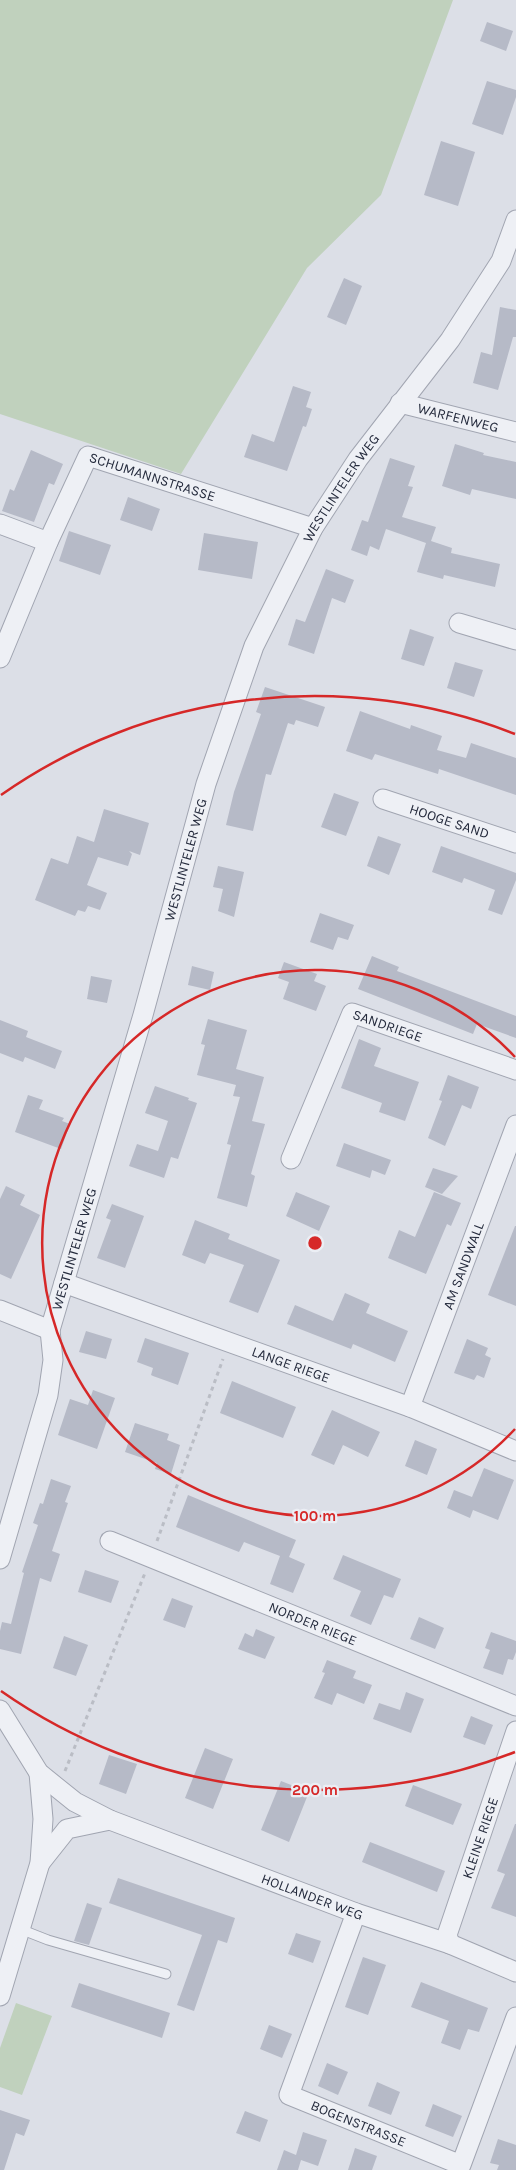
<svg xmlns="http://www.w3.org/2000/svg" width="516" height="2170" font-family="Karla,sans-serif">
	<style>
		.green { fill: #c0d1bd }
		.building { fill: #b6bac7 }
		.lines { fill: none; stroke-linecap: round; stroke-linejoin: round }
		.service-casing { stroke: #a1a5b1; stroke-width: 11 }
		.minor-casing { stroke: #a1a5b1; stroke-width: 21 }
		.path { stroke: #babdc5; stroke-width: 3; stroke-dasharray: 4 4; stroke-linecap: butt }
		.service { stroke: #eef0f5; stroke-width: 9 }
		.minor { stroke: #eef0f5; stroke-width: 19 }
		.ring { fill: none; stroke: #d62828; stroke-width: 2.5 }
		.labels { text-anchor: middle; stroke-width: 4.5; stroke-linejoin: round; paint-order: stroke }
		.street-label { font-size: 14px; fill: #252b3d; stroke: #ebeef4 }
		.centre { fill: #d62828; stroke: #ebeef4; stroke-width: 2.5 }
		.ring-label { font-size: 15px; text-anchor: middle; font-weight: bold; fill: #d62828; stroke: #ebeef4; stroke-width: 4.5; stroke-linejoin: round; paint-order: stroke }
	</style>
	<rect width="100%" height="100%" fill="#dcdfe7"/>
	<!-- green -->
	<g class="green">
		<polygon points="0,0 453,0 381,195 307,268 181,474 0,414"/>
		<polygon points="16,2003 52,2016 22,2095 0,2087 0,2048"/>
	</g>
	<!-- building -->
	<g class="building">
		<polygon points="487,22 513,31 506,51 480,41"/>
		<polygon points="487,81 516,90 516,97 503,135 472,124"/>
		<polygon points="441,141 475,152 458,206 424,195"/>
		<polygon points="344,278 362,286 346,325 327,317"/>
		<polygon points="500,307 516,310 516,337 513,337 498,390 473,383 481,352 492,355"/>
		<polygon points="293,386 311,392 306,407 312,409 306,427 303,426 287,471 244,457 252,434 274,442"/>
		<polygon points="455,444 484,453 483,455 516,462 516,499 472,489 470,495 442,486"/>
		<polygon points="31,450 63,464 54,485 49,483 34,522 2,511 10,489 14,491"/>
		<polygon points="390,458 415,466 408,486 413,487 402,517 436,527 431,541 452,548 451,553 500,564 495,587 444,575 443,579 417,572 426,543 386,529 379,550 370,546 367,556 351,550 362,520 368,522"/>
		<polygon points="128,497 160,509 152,531 120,520"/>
		<polygon points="69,531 111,545 100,575 59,561"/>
		<polygon points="204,533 258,542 252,579 198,570"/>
		<polygon points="326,569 354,580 345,603 332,598 314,654 288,645 296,619 305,622"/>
		<polygon points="410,629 434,637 424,666 401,659"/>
		<polygon points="455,662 483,670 474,697 447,688"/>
		<polygon points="265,687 325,707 318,727 296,720 294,725 288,723 271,775 266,774 253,831 226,825 234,792 261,714 256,712"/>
		<polygon points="360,711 410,729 411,725 442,736 437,750 466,758 471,743 516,758 516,795 439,769 438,774 375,754 372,760 346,751"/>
		<polygon points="334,793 359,802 346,836 321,827"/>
		<polygon points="104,809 149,823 140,855 129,851 132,854 128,866 98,857 87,885 107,893 100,910 88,906 85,912 78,910 75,916 35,900 51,858 68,864 77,836 94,842"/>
		<polygon points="378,836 401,844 389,875 367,866"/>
		<polygon points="441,846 516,873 516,880 502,915 488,910 495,890 464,878 462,883 432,872"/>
		<polygon points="218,866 244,872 234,917 218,911 223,889 213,887"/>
		<polygon points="320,913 354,925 348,940 338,937 333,950 310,942"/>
		<polygon points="372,956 399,967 397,971 516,1016 516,1038 477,1024 473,1034 358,989"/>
		<polygon points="284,962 317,974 314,981 326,986 316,1011 283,999 289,982 278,978"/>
		<polygon points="192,966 214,972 210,990 188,985"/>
		<polygon points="91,976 112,980 107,1003 87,999"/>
		<polygon points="208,1019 247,1030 236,1069 264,1077 252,1121 265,1124 251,1174 255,1176 247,1207 217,1198 231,1145 227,1144 240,1097 233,1096 236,1085 197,1075 205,1045 201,1044"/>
		<polygon points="0,1020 28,1031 26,1037 62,1051 55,1069 25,1057 23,1062 0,1053"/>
		<polygon points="359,1039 381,1048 374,1066 419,1082 405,1121 379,1112 382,1103 341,1088"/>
		<polygon points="448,1075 479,1087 471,1109 462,1105 445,1146 428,1138 442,1101 439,1100"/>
		<polygon points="155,1086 189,1098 188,1100 197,1103 178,1159 171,1157 164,1178 129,1166 137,1144 158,1151 168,1121 145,1113"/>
		<polygon points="28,1095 43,1100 39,1109 64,1118 62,1121 70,1124 61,1149 15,1132"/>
		<polygon points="344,1143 391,1160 385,1175 372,1170 370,1178 336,1166"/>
		<polygon points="433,1168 458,1176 442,1194 425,1187"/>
		<polygon points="6,1186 25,1195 20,1205 40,1215 11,1279 0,1274 0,1199"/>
		<polygon points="296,1192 330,1206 319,1231 286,1216"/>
		<polygon points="434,1192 461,1203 451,1226 447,1224 426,1274 388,1258 399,1230 415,1237"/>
		<polygon points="112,1204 144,1216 125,1268 97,1258 111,1220 106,1218"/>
		<polygon points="195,1220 230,1234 228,1239 280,1260 258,1313 229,1302 244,1265 210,1253 205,1264 182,1255"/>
		<polygon points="515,1226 516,1226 516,1306 488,1295"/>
		<polygon points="345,1293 370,1304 366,1313 408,1331 395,1362 353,1344 351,1349 287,1324 295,1305 333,1321"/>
		<polygon points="86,1331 112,1339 106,1359 79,1352"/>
		<polygon points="145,1338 189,1353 178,1385 153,1376 151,1375 153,1368 137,1362"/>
		<polygon points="467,1339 488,1348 485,1355 491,1358 484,1378 477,1375 474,1380 454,1373"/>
		<polygon points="232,1381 296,1407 283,1438 220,1413"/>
		<polygon points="93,1390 115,1398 97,1449 58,1435 70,1399 88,1405"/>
		<polygon points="332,1410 380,1432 368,1457 343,1445 334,1465 311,1455"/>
		<polygon points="135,1423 169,1434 167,1440 180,1445 171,1474 155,1469 157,1463 125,1452"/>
		<polygon points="415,1440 437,1449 427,1475 405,1466"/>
		<polygon points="484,1468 514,1480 498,1520 473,1510 470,1518 447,1508 454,1490 472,1497"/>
		<polygon points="51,1479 71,1486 65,1502 68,1503 52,1551 60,1554 51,1582 40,1578 21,1654 0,1649 0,1631 2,1622 11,1624 24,1573 22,1572 38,1525 33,1523 40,1503 43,1504"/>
		<polygon points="188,1495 296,1540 289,1557 305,1564 293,1593 270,1584 280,1556 244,1542 239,1552 176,1527"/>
		<polygon points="343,1555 401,1579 393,1598 384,1595 371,1625 350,1616 361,1591 333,1579"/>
		<polygon points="85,1570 119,1581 111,1603 78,1592"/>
		<polygon points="172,1598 193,1606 185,1628 163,1620"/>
		<polygon points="419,1617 444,1628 435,1649 410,1639"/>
		<polygon points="256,1629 275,1637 265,1659 238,1649 245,1633 253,1637"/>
		<polygon points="491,1632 516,1641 516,1652 513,1660 508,1659 503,1675 483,1668 490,1650 485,1648"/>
		<polygon points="64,1636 88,1645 76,1676 53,1668"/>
		<polygon points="327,1660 356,1671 353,1678 372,1685 364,1704 337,1693 332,1705 314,1698 325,1673 322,1672"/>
		<polygon points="406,1692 424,1699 411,1733 373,1719 379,1703 400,1710"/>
		<polygon points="471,1716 493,1725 485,1745 463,1737"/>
		<polygon points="205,1748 233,1759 213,1809 185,1798"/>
		<polygon points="109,1755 137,1764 126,1794 99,1784"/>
		<polygon points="281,1781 309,1792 289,1842 261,1830"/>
		<polygon points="413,1785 462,1804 453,1825 405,1806"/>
		<polygon points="515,1824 516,1824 516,1917 491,1908 505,1874 497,1871"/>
		<polygon points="370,1842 445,1871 437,1892 362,1862"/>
		<polygon points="118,1878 235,1918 227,1943 218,1940 194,2011 177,2005 202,1935 109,1903"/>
		<polygon points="87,1903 102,1908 89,1945 74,1941"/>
		<polygon points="296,1933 321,1941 313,1963 288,1954"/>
		<polygon points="363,1957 386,1965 368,2015 345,2007"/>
		<polygon points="421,1982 488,2008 479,2032 468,2029 460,2050 441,2043 449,2021 411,2007"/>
		<polygon points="79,1983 170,2013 162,2038 71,2007"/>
		<polygon points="269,2025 292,2034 282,2058 260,2049"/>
		<polygon points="327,2063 348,2072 338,2095 318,2086"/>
		<polygon points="377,2082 400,2092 391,2115 368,2106"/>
		<polygon points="433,2104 462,2116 453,2137 425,2126"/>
		<polygon points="0,2110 30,2120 24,2136 16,2133 4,2170 0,2170"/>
		<polygon points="245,2111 268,2120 260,2142 236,2133"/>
		<polygon points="303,2132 327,2140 318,2166 301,2160 298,2170 277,2170 284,2150 296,2155"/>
		<polygon points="498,2139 516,2145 516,2170 497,2170 499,2165 490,2163"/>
		<polygon points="355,2148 377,2156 372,2170 348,2170"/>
	</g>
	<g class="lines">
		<!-- service casing -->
		<g class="service-casing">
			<polyline id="service" points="20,1929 48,1940 166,1974"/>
		</g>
		<!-- minor casing -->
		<g class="minor-casing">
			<g id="minor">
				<path id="s1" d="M400 403 516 432"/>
				<polyline points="0,524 48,542"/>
				<polyline points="459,623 516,640"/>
				<path id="s2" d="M0 658 48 542 88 456 313 528"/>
				<path id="s3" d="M383 799 516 843"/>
				<path id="s4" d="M291 1159 352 1013 516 1070"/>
				<path id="s5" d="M64 1283 410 1407 516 1451"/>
				<polyline points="0,1310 50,1330"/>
				<path id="s6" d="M410 1407 516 1125"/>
				<path id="s7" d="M110 1541 516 1706"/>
				<path id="s8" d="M0 1559 48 1395 53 1360 50 1330 143 1015 206 784 254 646 313 528 358 459 450 340 501 261 516 220"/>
				<path id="s9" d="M0 1710 39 1773 75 1802 110 1820 356 1913 450 1944 516 1972"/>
				<polyline points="40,1863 67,1829 110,1820"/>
				<path id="s10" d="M356 1913 289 2095 461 2165 516 2017"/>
				<path id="s11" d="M450 1944 447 1935 516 1731"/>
				<polyline points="0,1996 40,1863 43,1819 39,1773"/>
			</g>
		</g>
		<!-- path -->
		<g class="path">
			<polyline points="157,1541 223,1359"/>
			<polyline points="65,1771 145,1573"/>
		</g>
		<!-- service -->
		<use href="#service" class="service"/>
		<!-- minor -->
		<use href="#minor" class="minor"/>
	</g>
	<!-- distance rings -->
	<g class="ring">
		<path d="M515 1429A273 273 0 1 1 515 1057"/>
		<path d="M515 1752A547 547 0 0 1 1 1691M1 795A547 547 0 0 1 515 734"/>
	</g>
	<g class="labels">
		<!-- street labels -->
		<g class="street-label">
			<text dy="5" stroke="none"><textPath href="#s1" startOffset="60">WARFENWEG</textPath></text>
			<text dy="5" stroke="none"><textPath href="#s2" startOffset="288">SCHUMANNSTRASSE</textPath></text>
			<text dy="5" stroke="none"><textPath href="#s8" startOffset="1131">WESTLINTELER WEG</textPath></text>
			<text dy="5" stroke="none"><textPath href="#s3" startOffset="70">HOOGE SAND</textPath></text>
			<text dy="5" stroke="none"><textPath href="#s8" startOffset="726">WESTLINTELER WEG</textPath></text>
			<text dy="5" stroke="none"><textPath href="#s4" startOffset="196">SANDRIEGE</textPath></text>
			<text dy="5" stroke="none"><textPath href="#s8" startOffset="321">WESTLINTELER WEG</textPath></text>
			<text dy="5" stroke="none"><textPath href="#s6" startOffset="151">AM SANDWALL</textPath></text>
			<text dy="5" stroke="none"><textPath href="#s5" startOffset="241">LANGE RIEGE</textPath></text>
			<text dy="5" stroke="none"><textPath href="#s7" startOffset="219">NORDER RIEGE</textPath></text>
			<text dy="5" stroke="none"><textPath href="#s11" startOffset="112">KLEINE RIEGE</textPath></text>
			<text dy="5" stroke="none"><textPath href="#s9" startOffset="376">HOLLANDER WEG</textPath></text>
			<text dy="5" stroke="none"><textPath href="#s10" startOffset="269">BOGENSTRASSE</textPath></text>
		</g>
	</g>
	<circle cx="315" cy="1243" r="8" class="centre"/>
	<g class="ring-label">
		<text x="315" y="1521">100 m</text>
		<text x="315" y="1795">200 m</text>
	</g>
</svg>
